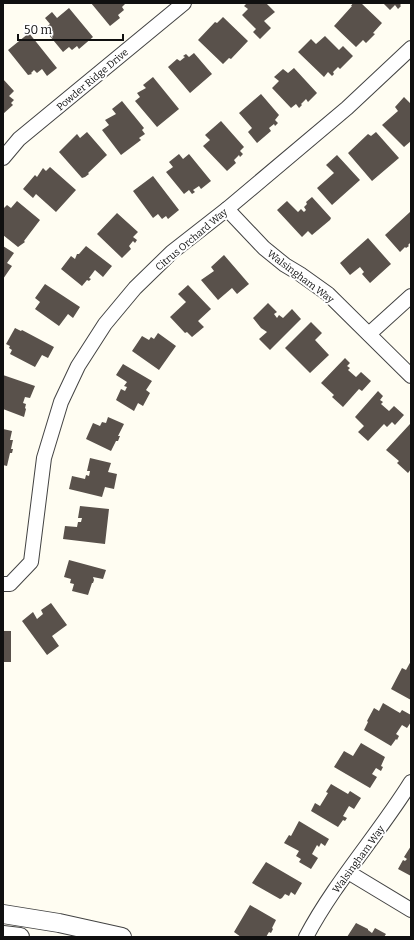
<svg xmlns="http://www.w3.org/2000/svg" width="414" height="940" font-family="Bitter,serif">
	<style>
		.building { fill: #59514b }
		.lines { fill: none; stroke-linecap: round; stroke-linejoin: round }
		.minor-casing { stroke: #434343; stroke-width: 16 }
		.tertiary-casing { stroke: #434343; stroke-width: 20 }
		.minor { stroke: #fff; stroke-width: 14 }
		.tertiary { stroke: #fff; stroke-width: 18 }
		.labels { text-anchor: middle; stroke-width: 4; stroke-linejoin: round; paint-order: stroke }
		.street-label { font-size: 10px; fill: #101010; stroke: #fff }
	</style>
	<rect width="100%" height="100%" fill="#fffdf2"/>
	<!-- building -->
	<g class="building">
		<polygon points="91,3 126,3 122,7 124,10 118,15 120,18 110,26"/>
		<polygon points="247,3 266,3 275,12 264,21 271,28 260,39 253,32 256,29 242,15 248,9 244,6"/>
		<polygon points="353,3 361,3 382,23 373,33 375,34 366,43 363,40 356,47 334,26 352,6 351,6"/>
		<polygon points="383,3 402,3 400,5 401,6 398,9 395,5 390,10"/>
		<polygon points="69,8 93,37 79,49 77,46 72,50 69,47 63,52 44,29 50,24 45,18 52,12 57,18"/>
		<polygon points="223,17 248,41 231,59 229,58 223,64 198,40 215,22 217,23"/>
		<polygon points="29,33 57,68 47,76 42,69 37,73 34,70 31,73 32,74 28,75 8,50"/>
		<polygon points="325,36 339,50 343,46 353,56 340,69 338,67 333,72 334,74 332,76 328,72 324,77 298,52 311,39 316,44"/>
		<polygon points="194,53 212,74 190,93 168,67 177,59 180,61 185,57 183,56 186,54 189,57"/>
		<polygon points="294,68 317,93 308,102 306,99 301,104 302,105 299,108 296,104 291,108 272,88 279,81 274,77 283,69 288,73"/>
		<polygon points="153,77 179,109 157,127 135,101 140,97 137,93 146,88 143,85"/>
		<polygon points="3,79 14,91 9,96 14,100 11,103 13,105 3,114"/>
		<polygon points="261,94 279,115 275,120 278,123 275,126 274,124 269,128 271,131 257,143 248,132 252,128 239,113"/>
		<polygon points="404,97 411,104 411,141 404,147 382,125 398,111 395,107"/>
		<polygon points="122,101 144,128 142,130 145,134 139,138 141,140 121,155 102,130 109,125 105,120 116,114 112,109"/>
		<polygon points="221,121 244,147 240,151 243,154 240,157 239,155 234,160 236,163 227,171 203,146 210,140 205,135"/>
		<polygon points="87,132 107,155 88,173 89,174 85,177 82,178 59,152 77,134 80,138"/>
		<polygon points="376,132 399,158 372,181 348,153 368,134 371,136"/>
		<polygon points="179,154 183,159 189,154 211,181 201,189 199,186 193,190 195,192 192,194 189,190 184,194 166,172 173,167 169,162"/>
		<polygon points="337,155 360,180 332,205 317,188 334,173 326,165"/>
		<polygon points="50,167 76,190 56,212 36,194 33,198 23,189 35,175 37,177 43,168 46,171"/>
		<polygon points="153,176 179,210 168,219 166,216 162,219 158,214 153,218 133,191"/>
		<polygon points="312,197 331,218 330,220 312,235 308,231 302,237 277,210 287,201 298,212 301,209 304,212 306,210 304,207 307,204 306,202"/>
		<polygon points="17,201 40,220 24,241 25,242 18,247 3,235 3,209 7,205 11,208"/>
		<polygon points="410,212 411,242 408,245 409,246 406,248 405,247 400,252 385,235"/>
		<polygon points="117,213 138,232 133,237 137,240 135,243 133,241 129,246 131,249 122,258 97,234"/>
		<polygon points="368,238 391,264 370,283 362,274 364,272 360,267 350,275 340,263"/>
		<polygon points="3,246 14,253 7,263 12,266 3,279"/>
		<polygon points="86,246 112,266 103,277 95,270 89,278 91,279 89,281 87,280 82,286 61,269 71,256 75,259 77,254 79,254"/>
		<polygon points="224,255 249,284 237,294 232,288 218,300 201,280 214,271 211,267"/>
		<polygon points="45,284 80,307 73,318 68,314 59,326 35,309 40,302 35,298"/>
		<polygon points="188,285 211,309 198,321 204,327 192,337 187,332 185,333 170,317 186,302 178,294"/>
		<polygon points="268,303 277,312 274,314 277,318 279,315 283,318 292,309 301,319 270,350 259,339 267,332 261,328 253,318"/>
		<polygon points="311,322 322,333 315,340 329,355 310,373 285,348"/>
		<polygon points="15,328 21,331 22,330 54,347 48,358 42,355 35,367 10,354 12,350 9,348 10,346 6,344"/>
		<polygon points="158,333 176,346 159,370 132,351 142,336 149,340 151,337 154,339"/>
		<polygon points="345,358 350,363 347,366 350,368 348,370 356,377 361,372 371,381 362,391 359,389 343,407 332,397 334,395 321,383"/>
		<polygon points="123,364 152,381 146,390 150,393 143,406 138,403 134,411 116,400 121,389 125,391 127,387 124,386 127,382 116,375"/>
		<polygon points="3,375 35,386 30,398 25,397 23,403 26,404 25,408 26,409 24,417 3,409"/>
		<polygon points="378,391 383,396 380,400 383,402 381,404 389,411 394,406 404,415 395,425 392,422 387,427 384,424 368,441 358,432 364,426 355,417"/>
		<polygon points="108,417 124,424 118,436 120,436 118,441 116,441 111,451 86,439 93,423 100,426 102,422 106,423"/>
		<polygon points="410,424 411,426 411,469 408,473 397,463 399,461 386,450"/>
		<polygon points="3,429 12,431 10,440 13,440 11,449 13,449 12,453 10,453 7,466 3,465"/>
		<polygon points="90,458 111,463 108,472 117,474 114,489 105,487 102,497 69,489 72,476 85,479 86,475 89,476 90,471 87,471"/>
		<polygon points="80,506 109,509 105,544 63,539 65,526 77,527 78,522 81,522 82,518 78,518"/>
		<polygon points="69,560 106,570 103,579 93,577 94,580 93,583 92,583 88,595 72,591 74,584 70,583 71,579 64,577"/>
		<polygon points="51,603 67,625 52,636 59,646 47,655 22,621 33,612 37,619 43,614 41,610"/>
		<rect x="3" y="631" width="8" height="31"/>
		<polygon points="411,661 411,700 391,689 402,668 406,670"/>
		<polygon points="383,703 400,713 402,710 411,715 411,722 407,728 402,725 396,734 399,736 397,740 396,739 391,746 364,730 368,722 367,721 374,708 379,711"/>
		<polygon points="361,743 385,757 381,766 383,767 381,771 376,768 372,774 377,777 370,788 334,767 344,751 353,756"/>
		<polygon points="331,784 348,794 350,791 361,798 354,809 349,806 343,816 347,818 345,821 343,820 338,827 311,811 315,803 320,806 328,793 326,792"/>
		<polygon points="299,821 329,839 325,846 321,843 319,847 317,845 312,854 318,858 311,869 299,862 301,859 296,856 299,851 284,843 289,835 291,836"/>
		<polygon points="411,846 411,876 398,869 403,860 405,861 407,859 404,857"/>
		<polygon points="266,862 302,883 295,895 291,892 289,896 285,894 282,898 280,899 252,883"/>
		<polygon points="250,905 276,920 272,928 273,929 271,933 269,932 266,937 241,937 234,932"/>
		<polygon points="356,923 368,929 368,930 372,933 375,928 386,934 384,937 347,937"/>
	</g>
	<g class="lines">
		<!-- minor casing -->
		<g class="minor-casing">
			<g id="minor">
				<polyline points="3,158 19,139 184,3"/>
				<polyline points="227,209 264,248 285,265 300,274 328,294 411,376"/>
				<polyline points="369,334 411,296"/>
				<polyline points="3,584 10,584 31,562 44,458 61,402 78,366 105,324 135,288 172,252 227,209 347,108 411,48"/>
				<polyline points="348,872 411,910"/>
				<path d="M306 937C335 882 378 835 411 782"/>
			</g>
		</g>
		<!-- tertiary casing -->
		<g class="tertiary-casing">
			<g id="tertiary">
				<polyline points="3,914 59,923 122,937"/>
				<polyline points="3,935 20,937"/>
			</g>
		</g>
		<!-- minor -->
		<use href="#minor" class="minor"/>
		<!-- tertiary -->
		<use href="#tertiary" class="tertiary"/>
	</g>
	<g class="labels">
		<!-- street labels -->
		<g class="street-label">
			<text transform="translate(92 79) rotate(-40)" y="4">Powder Ridge Drive</text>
			<text transform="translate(191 239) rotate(-40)" y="4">Citrus Orchard Way</text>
			<text transform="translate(301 276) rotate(37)" y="4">Walsingham Way</text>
			<text transform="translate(358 859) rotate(-54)" y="4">Walsingham Way</text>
		</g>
	</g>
	<!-- border -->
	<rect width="414" height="940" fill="none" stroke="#101010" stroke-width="8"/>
	<!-- scale -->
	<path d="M18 34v6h105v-6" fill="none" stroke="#101010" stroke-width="2"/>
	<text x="24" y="34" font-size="12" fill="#101010" stroke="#ffffff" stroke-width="3" paint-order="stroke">50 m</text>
</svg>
